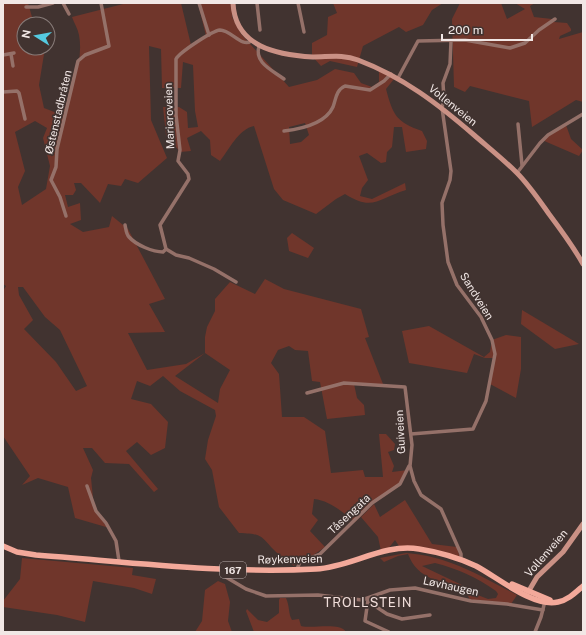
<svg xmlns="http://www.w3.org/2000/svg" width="586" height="635" font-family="'Public Sans',sans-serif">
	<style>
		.green { fill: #70362b; fill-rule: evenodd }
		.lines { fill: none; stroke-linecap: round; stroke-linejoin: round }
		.minor { stroke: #957169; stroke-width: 3.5 }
		.secondary { stroke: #ca9185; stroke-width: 5 }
		.primary { stroke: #f3a99a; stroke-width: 5.5 }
		.labels { text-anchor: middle; stroke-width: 3.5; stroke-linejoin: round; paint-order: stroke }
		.shield { fill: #413330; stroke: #bcb1af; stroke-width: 1 }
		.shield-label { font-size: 10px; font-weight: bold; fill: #f1e7e5 }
		.street-label { font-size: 11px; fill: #f1e7e5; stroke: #413330 }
		.quarter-label { font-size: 13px; letter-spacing: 1px; fill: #f1deda; stroke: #413330 }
	</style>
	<rect width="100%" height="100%" fill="#413330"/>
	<!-- green -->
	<g class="green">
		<path d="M3 3H28L34 24H24V48H45L39 85 44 108 62 115C71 91 84 61 79 35 78 29 74 23 72 17L127 3H181L191 45 206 36 198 3H232V17L241 34 289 87 317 80 335 69 354 73 361 83 372 87 379 82V70L394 79 386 89C393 115 396 122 422 131L427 141 426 149 406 152 402 127H394L392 147 387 152 386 162 381 163 367 153 359 156 368 180 362 188 360 196 372 199 405 183 406 190C379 198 373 212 345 194L336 199 316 214 283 200 274 189 254 126C239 129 230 148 220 161L211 155 210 140 201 131 187 138 191 151 180 152 166 135 163 107H179L187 112 188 128 198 127 195 111 193 65 183 62 181 88H162L161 49 149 46 151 120 167 158 138 183 125 179 121 186 108 184 100 203 81 183H74L76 190 73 195H65L68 207 80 203 81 220 70 224 83 232 109 227 112 216 128 229 165 299 149 304 165 332 128 333 147 370 186 364 205 353V337L207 327 215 311V299L230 282 255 294 265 279 284 289 361 309 369 337 365 338 383 384H354L357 398 364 405 365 415 327 419 320 382 312 381 308 351 295 350 289 346 278 350 271 363 279 374 282 417H304L325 431 331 473 363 470 365 477H383L379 434H386L395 444 394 450 388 452 394 466 392 472 408 470 399 484 380 497 355 522C342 512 331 501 314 499L312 514 318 520 310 531 325 547 312 556 299 559 294 566C288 561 281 557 276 552 260 536 264 534 239 533L219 507 212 470 205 459 208 440 216 416 215 410 180 391 163 376 150 386 137 381 131 399 151 404 168 422 165 448 151 455 137 442 126 451 158 489 154 492 129 464 105 463 92 448H83L93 470 91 478 94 508 107 527H106L75 518 68 487 38 478 22 485 30 476 3 436V291L6 286 3 284ZM35 121 47 128 43 138 50 166 46 189 22 205 18 187 25 171 15 132ZM305 123 309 135 301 142 290 144 289 127ZM18 287H23L45 317 60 330 87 386 76 391 56 362 24 329 33 320 19 295ZM205 353 230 370 220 389 218 403 175 376Z"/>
		<polygon points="333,3 443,3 432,10 423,25 406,32 399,27 363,46 357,67 330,61 321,66 312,56 312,43 327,35 328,17 337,13"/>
		<polygon points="460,3 501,3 507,19 525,9 515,3 535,3 530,6 534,17 552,19 554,22 567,23 571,29 571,31 560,36 559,39 583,32 583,102 576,100 532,127 529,101 470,86 465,92 454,87 452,19"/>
		<polygon points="566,125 571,139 583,150 579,156 542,140"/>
		<polygon points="292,233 314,248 308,258 289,251 287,238"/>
		<polygon points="522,310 579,344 555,349 521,324"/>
		<polygon points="429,326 484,357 490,352 492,340 506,335 521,337 521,369 516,398 490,384 495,358 485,358 474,354 467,373 409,363 402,331"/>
		<polygon points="405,500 432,544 457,547 460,558 399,546 395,540 388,549 381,551 378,537 361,517 374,504 380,517"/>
		<path d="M406 553C449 556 480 576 517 595L511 604 470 600 464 588C440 581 418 580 408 554L398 556 384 562 380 558ZM435 563C458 569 476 577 496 591L498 594 496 598 488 599 475 594 464 586 422 566Z"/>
		<polygon points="22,558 133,568 132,575 156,579 152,594 134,588 93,581 85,622 57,615 3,607 3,601 20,579"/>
		<polygon points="218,581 225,584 230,602 228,621 232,632 195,632 202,621 205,590"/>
		<path d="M280 598H286C290 607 288 613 292 620L299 619 301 626C313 629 340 622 346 632H254L246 611 247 609 258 620 267 622 279 613V600Z"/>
	</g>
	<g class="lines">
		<!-- minor -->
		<g class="minor">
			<polyline points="63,3 69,14"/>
			<polyline points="199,3 209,35"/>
			<polyline points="257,3 260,30"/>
			<polyline points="298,3 304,32"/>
			<polyline points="26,7 38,7 53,3"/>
			<path d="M259 46C254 63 272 70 284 79"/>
			<polyline points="11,54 13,66"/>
			<polyline points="3,55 14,53"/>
			<polyline points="398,78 418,41 465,40 510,48 525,43 539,30 555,19"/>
			<polyline points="3,92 17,91 19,93 25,119"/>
			<polyline points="518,124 522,165"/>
			<path d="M284 131C301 129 325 124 333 107 336 99 336 90 345 86L370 90 384 81 391 74"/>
			<polyline points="517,173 540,143 548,135 583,114"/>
			<polyline points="66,216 60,197 51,180 56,167 57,149 78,61 85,55 109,46 101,3"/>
			<path d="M125 225C126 229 126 234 129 237 136 245 153 252 163 252L166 249"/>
			<path d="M236 282 214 269 189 258 176 255 166 249 160 225 189 179 188 174 178 161 180 150 176 115V59C180 52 212 31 220 30 231 30 242 48 251 41"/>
			<polyline points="307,393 344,383 405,387 412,445 410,466 414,481 421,495 441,509 461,554 461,560"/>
			<polyline points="411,434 473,429 486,401 495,354 492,340 481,317 457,285 448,262 443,225 442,203 450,180 451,171 442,108 444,99 443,83 450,64 451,41"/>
			<polyline points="87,486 96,511 106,523 116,541 119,561"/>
			<polyline points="223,569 224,576 246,589 266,596 318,595 362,600 390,590 415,588 471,601 507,604 543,610"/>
			<polyline points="297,569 300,562 320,554 372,503 400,484 409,466"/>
			<polyline points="368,600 365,621 389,632"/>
			<polyline points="369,602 387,614 402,619 430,615"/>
			<polyline points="535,632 541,617 545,601"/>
		</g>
		<!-- secondary -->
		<g class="secondary">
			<path d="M233 3C235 47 277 55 313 57 329 57 343 54 358 60 403 77 438 104 474 135 489 148 504 160 517 173 529 185 539 200 549 214 561 230 573 246 583 264"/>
			<polyline points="527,594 537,577 563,552 583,524"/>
		</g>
		<!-- primary -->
		<g class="primary">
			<path d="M3 546 17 552 36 555C129 562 223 574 316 569 351 567 384 543 419 549 438 552 459 558 476 566 497 577 534 608 558 602 568 600 575 593 583 586"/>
			<polyline points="512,584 550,600"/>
		</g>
	</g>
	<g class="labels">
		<!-- shield labels -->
		<rect class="shield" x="220" y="562" width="26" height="16" rx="3"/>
		<g class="shield-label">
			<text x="233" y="574">167</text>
		</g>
		<!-- street labels -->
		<g class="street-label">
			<text transform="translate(453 105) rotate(39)" y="4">Vollenveien</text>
			<text transform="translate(58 112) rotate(-77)" y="4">Østenstadbråten</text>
			<text transform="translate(169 116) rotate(-92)" y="4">Marieroveien</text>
			<text transform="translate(477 296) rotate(58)" y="4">Sandveien</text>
			<text transform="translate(400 432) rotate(-93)" y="4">Guiveien</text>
			<text transform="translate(349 514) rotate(-43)" y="4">Tåsengata</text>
			<text transform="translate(546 553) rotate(-49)" y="4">Vollenveien</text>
			<text transform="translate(290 559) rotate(-1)" y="4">Røykenveien</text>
			<text transform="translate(451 586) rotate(12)" y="4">Løvhaugen</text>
		</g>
		<!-- quarter labels -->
		<g class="quarter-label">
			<text x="368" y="607">TROLLSTEIN</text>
		</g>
	</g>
	<!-- border -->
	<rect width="586" height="635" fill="none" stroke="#f1e7e5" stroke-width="8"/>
	<!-- north arrow -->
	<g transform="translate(36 36) rotate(281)"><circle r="19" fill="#413330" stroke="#877b78"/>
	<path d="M0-3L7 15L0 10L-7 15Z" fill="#55cae0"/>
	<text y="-6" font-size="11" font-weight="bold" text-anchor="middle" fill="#f1e7e5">N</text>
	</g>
	<!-- scale -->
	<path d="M442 34v6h90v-6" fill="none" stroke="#f1e7e5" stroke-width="2"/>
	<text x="448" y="34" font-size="12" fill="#f1e7e5" stroke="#413330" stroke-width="3" paint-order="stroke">200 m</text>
</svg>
